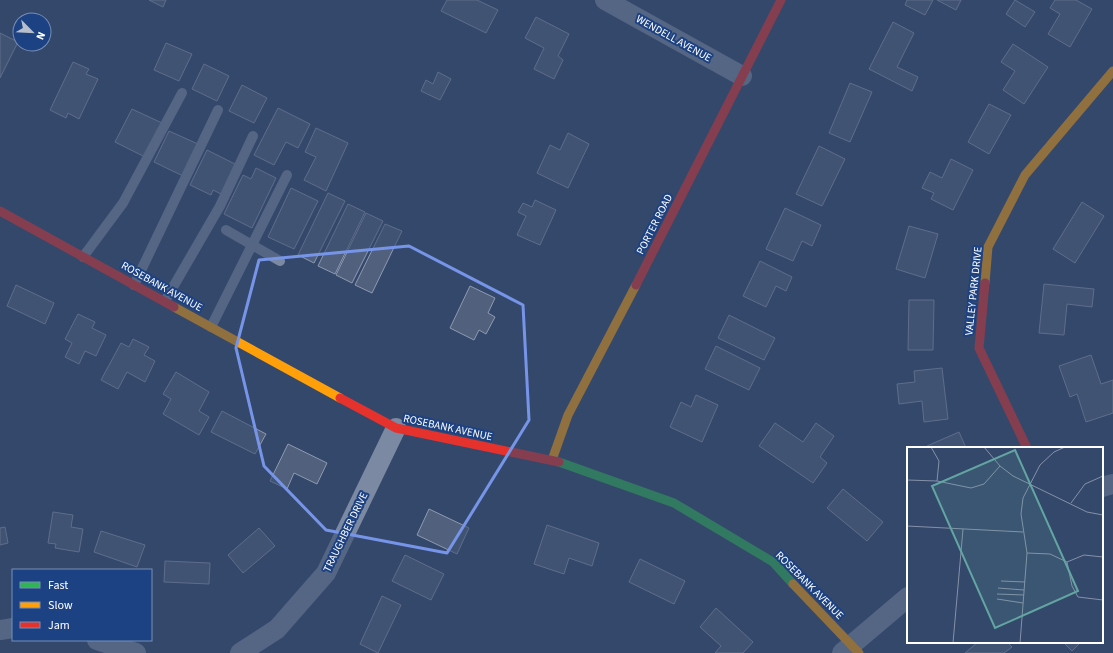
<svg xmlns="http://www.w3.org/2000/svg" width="1113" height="653" font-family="'Source Sans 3',sans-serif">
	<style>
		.building { fill: #50607d; stroke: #8e9ab0 }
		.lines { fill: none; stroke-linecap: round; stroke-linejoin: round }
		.lane { stroke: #7b89a2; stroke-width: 10 }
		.street { stroke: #7b89a2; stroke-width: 20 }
		.fast { stroke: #30b455; stroke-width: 9 }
		.slow { stroke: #ff9f0a; stroke-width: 9 }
		.jam { stroke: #e5322d; stroke-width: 9 }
		.marked { fill: none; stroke: #7795e8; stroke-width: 3; stroke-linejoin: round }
		.labels { text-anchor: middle; stroke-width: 4; stroke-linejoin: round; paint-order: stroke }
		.street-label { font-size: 11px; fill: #fff; stroke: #1d4283 }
		.inset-road { fill: none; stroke: #8591a7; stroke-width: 1 }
		.view { fill: #63a6a1; fill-opacity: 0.15; stroke: #63a6a1; stroke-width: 2 }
		.inset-edge { fill: none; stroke: #fff; stroke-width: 2 }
	</style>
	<rect width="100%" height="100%" fill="#34486c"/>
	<!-- building -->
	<g class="building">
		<polygon points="149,0 166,0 163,7"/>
		<polygon points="447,0 477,0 498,10 486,33 441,11"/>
		<polygon points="907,0 933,0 925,15 905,5"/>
		<polygon points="937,0 961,0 956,10"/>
		<polygon points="1015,0 1035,12 1025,27 1006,14"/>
		<polygon points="1055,0 1076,0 1092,9 1070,47 1048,34 1060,14 1050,8"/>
		<polygon points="536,17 569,34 558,56 563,60 554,79 534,69 544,48 525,38"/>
		<polygon points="893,22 914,33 897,67 918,77 912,91 869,69"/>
		<polygon points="0,33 18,42 0,78"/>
		<polygon points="166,43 192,54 179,81 154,70"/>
		<polygon points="1013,44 1048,67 1024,104 1003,90 1015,71 1001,62"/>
		<polygon points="73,62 89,69 86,74 98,79 79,119 68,113 66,118 50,110"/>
		<polygon points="204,64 229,76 217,101 192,89"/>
		<polygon points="438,72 451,79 440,100 421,91 426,80 433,84"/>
		<polygon points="850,83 872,92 850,142 829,133"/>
		<polygon points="242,85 267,98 254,123 229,111"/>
		<polygon points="989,104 1011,115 989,154 968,142"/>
		<polygon points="278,108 310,124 298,148 286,142 274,165 254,155"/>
		<polygon points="132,109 162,123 145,157 115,142"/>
		<polygon points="316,128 348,143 326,191 304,180 316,157 305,152"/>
		<polygon points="169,131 198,144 183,176 154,162"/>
		<polygon points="568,133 589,144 568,188 537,173 550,145 560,150"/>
		<polygon points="819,146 845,159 822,206 796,194"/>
		<polygon points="207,150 237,165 223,195 213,190 211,195 190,185"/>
		<polygon points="951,159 973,170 953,210 931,199 934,193 922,188 930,172 942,178"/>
		<polygon points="256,168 276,178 252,228 224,214 243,175 251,179"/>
		<polygon points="291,188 318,201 294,249 268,237"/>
		<polygon points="328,193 345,201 314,263 298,255"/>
		<polygon points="535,200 556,210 540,245 517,235 526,216 518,212 523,203 532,207"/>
		<polygon points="1082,202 1104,216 1075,263 1053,249"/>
		<polygon points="348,204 365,212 335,274 318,266"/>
		<polygon points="785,208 821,225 812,246 802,241 793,261 766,249"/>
		<polygon points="366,213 383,221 352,283 336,275"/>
		<polygon points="385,224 402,231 372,293 355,285"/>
		<polygon points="909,226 938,234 925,278 896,269"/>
		<polygon points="760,261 792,277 786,291 776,286 766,307 743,296"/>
		<polygon points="1044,284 1094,289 1092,307 1067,304 1064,335 1039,333"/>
		<polygon points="16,285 54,303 45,324 7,306"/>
		<polygon points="470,286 495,298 488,313 495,317 486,334 479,330 474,340 450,328"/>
		<polygon points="909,300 934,300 933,350 908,350"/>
		<polygon points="78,314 95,322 92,328 106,335 96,356 85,351 79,364 65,357 72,343 65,339"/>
		<polygon points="729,315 775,338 764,360 718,338"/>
		<polygon points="133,339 149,347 144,355 155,361 145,382 127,372 118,389 101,380 121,343 129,347"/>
		<polygon points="716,346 760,368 749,390 705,369"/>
		<polygon points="1091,355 1101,384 1113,380 1113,413 1086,422 1077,394 1070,397 1059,366"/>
		<polygon points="942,368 948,419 924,422 922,401 899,404 897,384 915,382 914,371"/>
		<polygon points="176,372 209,392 199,411 209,417 199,435 163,414 171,399 163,394"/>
		<polygon points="696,395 718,405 702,442 670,427 681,402 691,407"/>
		<polygon points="222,411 266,434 255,454 211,432"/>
		<polygon points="775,423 803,442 816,423 834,436 820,457 827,463 813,483 759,446"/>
		<polygon points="959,432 966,448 927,448 927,446"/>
		<polygon points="288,444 327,463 317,484 294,473 287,489 270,481"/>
		<polygon points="843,489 883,522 867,541 827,508"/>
		<polygon points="429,509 469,528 457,554 417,535"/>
		<polygon points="53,512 73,515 71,527 83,529 79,552 55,548 56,544 48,543"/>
		<polygon points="547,525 599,543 592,566 569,558 564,574 534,564"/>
		<polygon points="5,527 8,543 0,545 0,528"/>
		<polygon points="259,528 275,546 243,573 228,555"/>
		<polygon points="101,531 145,545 137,567 94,552"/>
		<polygon points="405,555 444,574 431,600 392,581"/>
		<polygon points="640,559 685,581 674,604 629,582"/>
		<polygon points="165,561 210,563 209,584 164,582"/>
		<polygon points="382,596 401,605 378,653 360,644"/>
		<polygon points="716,608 753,642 743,653 715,653 721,646 700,627"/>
		<polygon points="978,642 1007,642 1012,647 1004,653 965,653"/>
		<polygon points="1063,642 1081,642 1072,651"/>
	</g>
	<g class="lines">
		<!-- lane -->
		<g class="lane">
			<polyline points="226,230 280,261"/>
			<polyline points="83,257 123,203 182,93"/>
			<polyline points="134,285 218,110"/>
			<polyline points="165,301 220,206 253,136"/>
			<polyline points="211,327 287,175"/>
		</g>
		<!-- street -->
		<g class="street">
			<polyline points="605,0 742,76"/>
			<polyline points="1102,487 1113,484"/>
			<polyline points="0,630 13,628"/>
			<polyline points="97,640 136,653"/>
			<polyline points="240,653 277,629 326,573 396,428"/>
			<polyline points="842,653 908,597"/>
		</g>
		<!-- fast -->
		<polyline class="fast" points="559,462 674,503 773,562 793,584"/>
		<!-- slow -->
		<g class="slow">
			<polyline points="985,283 988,247 1025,175 1113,71"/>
			<polyline points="174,307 340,398"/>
			<polyline points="552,460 568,415 636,285"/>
			<polyline points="793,584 859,653"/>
		</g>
		<!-- jam -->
		<g class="jam">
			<polyline points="0,211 174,307"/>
			<polyline points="985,283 979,348 1027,448"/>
			<polyline points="636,285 781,0"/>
			<polyline points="340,398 396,428 559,462"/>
		</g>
	</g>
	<!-- marked area -->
	<path d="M0 0H1113V653H0ZM409 246 523 305 529 420 447 553 326 530 264 466 236 348 259 260Z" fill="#34486c" fill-opacity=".55" fill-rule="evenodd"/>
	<path class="marked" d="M409 246 523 305 529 420 447 553 326 530 264 466 236 348 259 260Z"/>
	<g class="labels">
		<!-- street labels -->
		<g class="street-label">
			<text transform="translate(674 38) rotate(29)" y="4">WENDELL AVENUE</text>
			<text transform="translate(654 224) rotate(-63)" y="4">PORTER ROAD</text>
			<text transform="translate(162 286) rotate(29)" y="4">ROSEBANK AVENUE</text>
			<text transform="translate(973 291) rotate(-84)" y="4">VALLEY PARK DRIVE</text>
			<text transform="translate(448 427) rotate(12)" y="4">ROSEBANK AVENUE</text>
			<text transform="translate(345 532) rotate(-64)" y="4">TRAUGHBER DRIVE</text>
			<text transform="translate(810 585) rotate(45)" y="4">ROSEBANK AVENUE</text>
		</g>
	</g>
	<!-- overview -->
	<g transform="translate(907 447)">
		<rect width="196" height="196" fill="#34486c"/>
		<path class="inset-road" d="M24 0 32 14 30 34M77 0 93 19 106 29 180 65 196 68M0 33 30 34 64 41 77 37 93 19M164 56 178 37 196 29M0 79 116 85M120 106 143 107 160 115 177 108 196 110M160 115 165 139 171 150 196 153M94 134 118 135M91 141 117 143M90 147 117 148M90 152 116 156M46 196 56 82M113 196 120 106 114 67 116 51 133 18 147 5 158 0"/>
		<path class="view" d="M108 3 171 144 88 181 25 39Z"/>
		<rect width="196" height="196" class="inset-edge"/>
	</g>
	<!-- legend -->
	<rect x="12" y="569" width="140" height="72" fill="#1d4283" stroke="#778eb5"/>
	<rect x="20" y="582" width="20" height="6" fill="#30b455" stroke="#778eb5"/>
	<text x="48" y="589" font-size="12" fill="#ffffff">Fast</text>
	<rect x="20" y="602" width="20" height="6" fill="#ff9f0a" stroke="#778eb5"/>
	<text x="48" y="609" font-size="12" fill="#ffffff">Slow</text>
	<rect x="20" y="622" width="20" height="6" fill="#e5322d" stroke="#778eb5"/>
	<text x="48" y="629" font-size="12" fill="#ffffff">Jam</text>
	<!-- north arrow -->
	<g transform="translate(32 32) rotate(114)"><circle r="19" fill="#1d4283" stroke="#778eb5"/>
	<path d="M0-3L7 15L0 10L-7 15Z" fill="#b8bfcc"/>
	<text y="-6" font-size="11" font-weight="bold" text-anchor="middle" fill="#ffffff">N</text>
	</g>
</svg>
